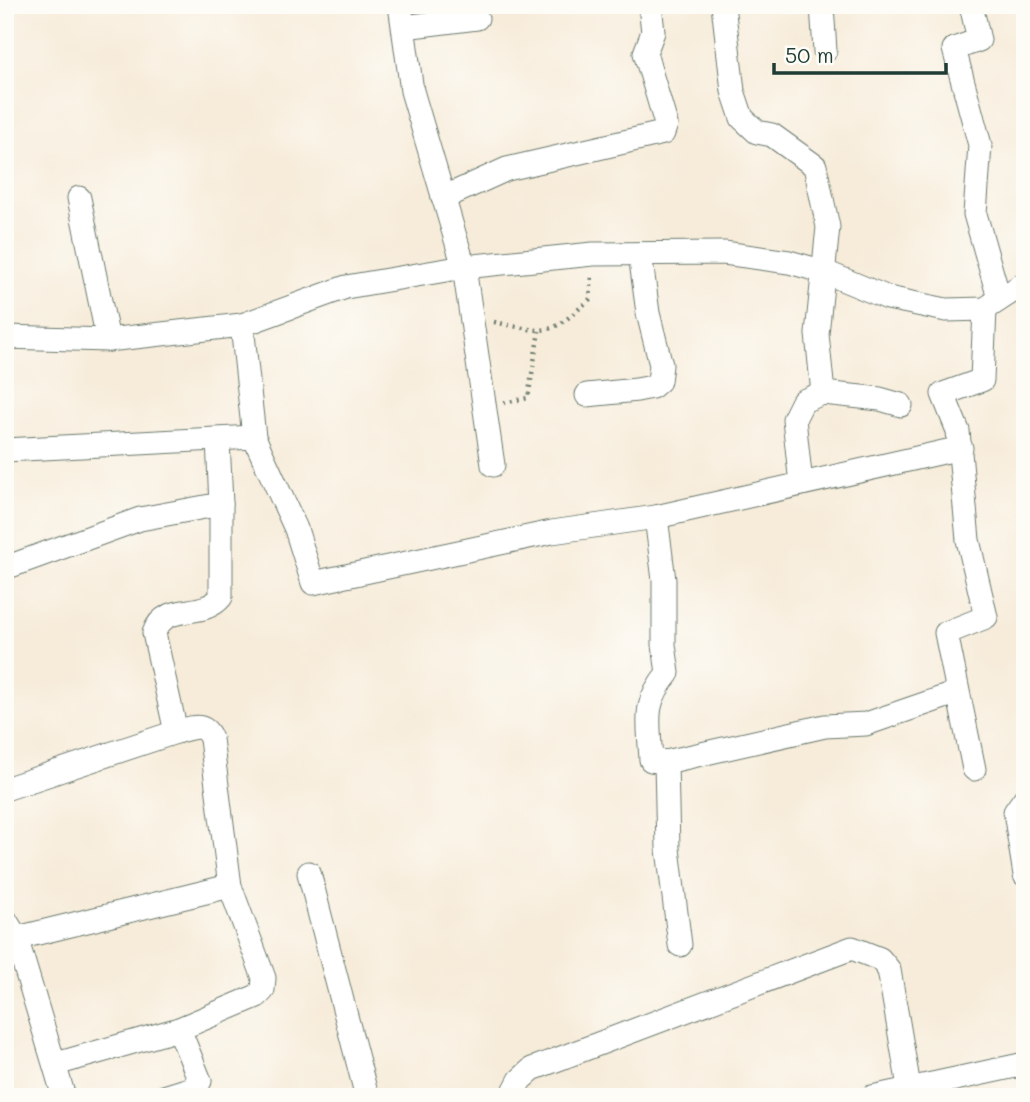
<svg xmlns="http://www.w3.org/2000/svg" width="1030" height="1102" font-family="Mali,sans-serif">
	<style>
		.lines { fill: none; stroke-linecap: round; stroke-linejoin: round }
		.minor-casing { stroke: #6b7a6e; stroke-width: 25 }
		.path { stroke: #6b7a6e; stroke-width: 4.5; stroke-dasharray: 2 5; stroke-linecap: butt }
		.minor { stroke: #fff; stroke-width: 23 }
	</style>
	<rect width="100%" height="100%" fill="#fdfcf7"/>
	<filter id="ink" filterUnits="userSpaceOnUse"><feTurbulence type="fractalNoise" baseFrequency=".0143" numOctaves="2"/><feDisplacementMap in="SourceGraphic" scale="14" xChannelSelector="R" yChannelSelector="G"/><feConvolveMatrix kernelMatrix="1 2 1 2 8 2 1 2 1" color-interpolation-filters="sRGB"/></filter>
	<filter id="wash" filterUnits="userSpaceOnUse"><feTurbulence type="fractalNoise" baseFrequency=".00686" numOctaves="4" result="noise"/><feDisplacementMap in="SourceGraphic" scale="28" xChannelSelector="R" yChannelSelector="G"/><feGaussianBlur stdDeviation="1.57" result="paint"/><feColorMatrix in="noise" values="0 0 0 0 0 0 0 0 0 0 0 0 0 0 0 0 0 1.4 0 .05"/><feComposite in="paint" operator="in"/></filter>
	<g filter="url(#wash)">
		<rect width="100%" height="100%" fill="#f7ecda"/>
	</g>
	<g filter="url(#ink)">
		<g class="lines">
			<!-- minor casing -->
			<g class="minor-casing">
				<g id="minor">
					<polyline points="400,5 412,91 464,267 493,465"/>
					<polyline points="723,5 733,91 742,118 757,132 772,135 815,166 828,227 817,334 823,393 880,399 901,405"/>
					<polyline points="822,5 825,51"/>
					<polyline points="971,5 979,40 954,49 980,145 975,214 999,298"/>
					<polyline points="404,27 477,18"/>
					<polyline points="79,198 108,340"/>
					<polyline points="443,198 507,169 663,133 666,124 645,53 653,32 650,5"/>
					<polyline points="242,325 254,437 296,529 313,583 552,532 656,517"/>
					<polyline points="5,337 108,340 242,325 346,287 464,267 593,254 724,253 789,262 825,272 888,298 946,310 985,309 1025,283"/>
					<polyline points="587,395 637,390 652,387 659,381 661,365 648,313 640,254"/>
					<polyline points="5,450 254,437"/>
					<polyline points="801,484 794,419 803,401 823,393"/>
					<polyline points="5,568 140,519 221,504 218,440"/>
					<path d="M956 693 866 724 825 726 666 762 651 760C649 721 642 704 668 673L664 645V580L656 517 961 448"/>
					<path d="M176 732 154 633C165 601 202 620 221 597V504"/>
					<polyline points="666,762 668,849 680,945"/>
					<polyline points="974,769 946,633 986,617 968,540 958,431 943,394 982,380 985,309"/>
					<path d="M5 789 176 732C191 728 204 721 211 739L230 886 264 978 263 990 257 996 179 1029 56 1064"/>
					<polyline points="1025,798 1015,812 1025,875"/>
					<polyline points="309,873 367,1097"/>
					<polyline points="5,919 16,937 64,1097"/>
					<polyline points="5,941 230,886"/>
					<polyline points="164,1097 196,1087 200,1081 179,1029"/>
					<polyline points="511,1097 520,1080 532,1069 852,948 880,959 889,970 909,1087"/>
					<polyline points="872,1097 1025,1064"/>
				</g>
			</g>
			<!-- path -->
			<g class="path">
				<path d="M494 322C549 333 547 338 590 299L592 276"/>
				<polyline points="504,403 528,398 539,331"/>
			</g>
			<!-- minor -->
			<use href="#minor" class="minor"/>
		</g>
	</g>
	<!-- margin -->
	<rect width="1030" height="1102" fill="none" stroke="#fdfcf7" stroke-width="28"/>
	<!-- scale -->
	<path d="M774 63v10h172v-10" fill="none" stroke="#1f3d34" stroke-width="3.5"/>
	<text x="785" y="63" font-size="21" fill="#1f3d34" stroke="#fdfcf7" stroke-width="5" paint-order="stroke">50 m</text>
</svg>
